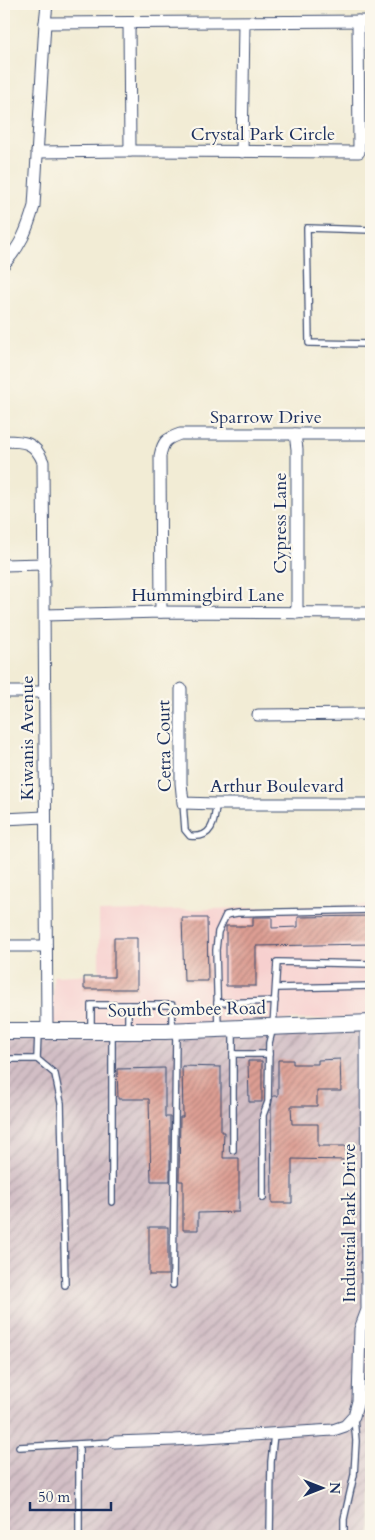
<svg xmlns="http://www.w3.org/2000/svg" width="375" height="1540" font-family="Cardo,serif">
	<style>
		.built { fill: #f7d0cf }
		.industrial { fill: url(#industrial-furrows) }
		.building { fill: url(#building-hatch) }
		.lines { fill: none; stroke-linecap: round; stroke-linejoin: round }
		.lane-casing { stroke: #3b4b70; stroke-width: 8 }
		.street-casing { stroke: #3b4b70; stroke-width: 13 }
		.secondary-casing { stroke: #3b4b70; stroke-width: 18 }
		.lane { stroke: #fff; stroke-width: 5.5 }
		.street { stroke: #fff; stroke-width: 11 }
		.secondary { stroke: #fff; stroke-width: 16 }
		.labels { text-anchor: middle; stroke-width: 4.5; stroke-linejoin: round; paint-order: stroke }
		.street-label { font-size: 18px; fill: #1b2f5e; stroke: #fbf7ec }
	</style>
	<defs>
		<pattern id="industrial-furrows" width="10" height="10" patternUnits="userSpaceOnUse" patternTransform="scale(1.25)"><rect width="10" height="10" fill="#d2bec5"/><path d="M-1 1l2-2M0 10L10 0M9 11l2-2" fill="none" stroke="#aa9ba3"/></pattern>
		<pattern id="building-hatch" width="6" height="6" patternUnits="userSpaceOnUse" patternTransform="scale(1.25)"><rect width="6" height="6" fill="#dd9e93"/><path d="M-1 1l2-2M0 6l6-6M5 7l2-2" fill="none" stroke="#b2817b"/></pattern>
	</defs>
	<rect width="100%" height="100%" fill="#fbf7ec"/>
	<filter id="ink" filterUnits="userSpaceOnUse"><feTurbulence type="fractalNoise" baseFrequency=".02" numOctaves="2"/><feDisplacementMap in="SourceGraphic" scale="10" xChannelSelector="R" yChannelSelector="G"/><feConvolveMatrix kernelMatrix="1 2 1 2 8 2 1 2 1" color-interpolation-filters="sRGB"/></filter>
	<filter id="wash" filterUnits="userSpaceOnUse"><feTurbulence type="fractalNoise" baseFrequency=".0096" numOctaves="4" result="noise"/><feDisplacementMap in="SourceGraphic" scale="20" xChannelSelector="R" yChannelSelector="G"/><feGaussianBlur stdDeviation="1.12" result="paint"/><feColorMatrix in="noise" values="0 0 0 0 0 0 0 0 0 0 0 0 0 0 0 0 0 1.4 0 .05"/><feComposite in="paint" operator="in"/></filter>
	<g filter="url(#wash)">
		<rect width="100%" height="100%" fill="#f2ecd5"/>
		<!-- built -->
		<polygon class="built" points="371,905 371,1017 165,1025 53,1024 53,976 99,974 99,912"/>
		<!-- industrial -->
		<polygon class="industrial" points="371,1030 371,1536 4,1536 4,1034"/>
		<g id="blocks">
			<!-- building -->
			<g class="building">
				<polygon points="371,916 371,944 256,946 256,986 226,986 226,926 253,926 253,917 272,917 272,928 298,927 298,917"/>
				<polygon points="182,918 207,918 208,981 184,981"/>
				<polygon points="114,938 137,938 137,989 84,989 84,977 114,977"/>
				<polygon points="340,1059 341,1091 317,1091 317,1106 291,1106 292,1124 318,1124 318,1146 346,1146 346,1160 292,1159 292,1203 272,1203 271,1107 273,1096 278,1096 278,1060 293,1060 293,1064 318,1064 318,1060"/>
				<polygon points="248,1061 262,1061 262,1102 249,1102"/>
				<polygon points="182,1066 221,1067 221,1132 224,1132 223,1158 239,1158 239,1212 198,1213 198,1230 183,1230 183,1181 179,1181 180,1117 183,1117"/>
				<polygon points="165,1068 165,1117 170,1117 170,1181 151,1181 149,1099 118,1099 117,1069"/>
				<rect x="149" y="1227" width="19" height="48"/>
			</g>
		</g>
	</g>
	<g filter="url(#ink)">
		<use href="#blocks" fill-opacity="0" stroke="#3b4b70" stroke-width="1"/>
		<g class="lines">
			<!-- lane casing -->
			<g class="lane-casing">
				<g id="lane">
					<polyline points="371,230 307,228 309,343 371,344"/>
					<path d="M183 803 185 830 190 836C212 839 215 822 216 804"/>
					<polyline points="276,988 371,986"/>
					<polyline points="217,1003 275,1001"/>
					<polyline points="128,1005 172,1005 172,1029"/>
					<polyline points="218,1028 216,950 218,932 226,915 237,913 371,910"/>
					<polyline points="91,1030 91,1005 128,1005 128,1028"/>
					<polyline points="38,1032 37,1059 55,1074 61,1103 65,1285"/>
					<polyline points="112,1032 112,1202"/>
					<polyline points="233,1054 269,1054"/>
					<polyline points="4,1059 37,1059"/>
					<polyline points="233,1150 233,1031"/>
					<polyline points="263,1198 263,1115 268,1102 269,1043 273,1027 277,962 371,964"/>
					<polyline points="173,1285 176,1033"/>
					<polyline points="19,1447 114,1442"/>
					<polyline points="79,1536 79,1444"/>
					<polyline points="270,1536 271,1462 274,1434"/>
					<polyline points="344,1536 344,1519 354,1475 356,1441 354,1418"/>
				</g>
			</g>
			<!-- street casing -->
			<g class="street-casing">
				<g id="street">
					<polyline points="45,23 371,21"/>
					<polyline points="129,23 130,151"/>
					<polyline points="37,152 130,151 359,152 358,21"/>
					<polyline points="242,152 244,23"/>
					<path d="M4 264C21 246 27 230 34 206L45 23 47 4"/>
					<polyline points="295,434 297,449 297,613"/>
					<path d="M4 441C25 441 35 442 43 462L47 1030"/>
					<polyline points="4,565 44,564"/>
					<path d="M161 612 160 456C163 441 166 439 180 434H371"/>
					<polyline points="45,615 161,612 371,613"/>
					<polyline points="181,689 181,783 183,803 216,804 371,804"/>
					<polyline points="4,692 44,692"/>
					<polyline points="258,715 371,714"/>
					<polyline points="4,819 44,817"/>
					<polyline points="4,946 46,946"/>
					<polyline points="114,1442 174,1440 333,1430 345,1426 354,1416 358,1401 360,1329 367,1310 366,1024"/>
				</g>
			</g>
			<!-- secondary casing -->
			<g class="secondary-casing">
				<polyline id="secondary" points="4,1031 165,1031 371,1023"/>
			</g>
			<!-- lane -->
			<use href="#lane" class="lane"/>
			<!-- street -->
			<use href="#street" class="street"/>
			<!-- secondary -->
			<use href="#secondary" class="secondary"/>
		</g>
	</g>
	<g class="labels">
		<!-- street labels -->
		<g class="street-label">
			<text x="263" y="140">Crystal Park Circle</text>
			<text x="266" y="423">Sparrow Drive</text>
			<text transform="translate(280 523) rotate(-90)" y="6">Cypress Lane</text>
			<text x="208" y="601">Hummingbird Lane</text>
			<text transform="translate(27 738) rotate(-90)" y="6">Kiwanis Avenue</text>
			<text transform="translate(164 746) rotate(-91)" y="6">Cetra Court</text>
			<text x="277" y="792">Arthur Boulevard</text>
			<text transform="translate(187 1009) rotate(-1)" y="6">South Combee Road</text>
			<text transform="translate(349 1223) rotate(-90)" y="6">Industrial Park Drive</text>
		</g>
	</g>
	<!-- margin -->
	<rect width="375" height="1540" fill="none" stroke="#fbf7ec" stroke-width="20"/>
	<!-- north arrow -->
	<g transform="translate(322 1488) rotate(90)" stroke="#fbf7ec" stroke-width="4" paint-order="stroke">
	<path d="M0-4L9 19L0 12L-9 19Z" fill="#1b2f5e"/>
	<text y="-8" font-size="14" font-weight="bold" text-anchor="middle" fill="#1b2f5e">N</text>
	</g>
	<!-- scale -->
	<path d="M30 1502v8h81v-8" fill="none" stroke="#1b2f5e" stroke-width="2.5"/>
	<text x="38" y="1502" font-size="15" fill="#1b2f5e" stroke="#fbf7ec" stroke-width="4" paint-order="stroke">50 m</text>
</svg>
